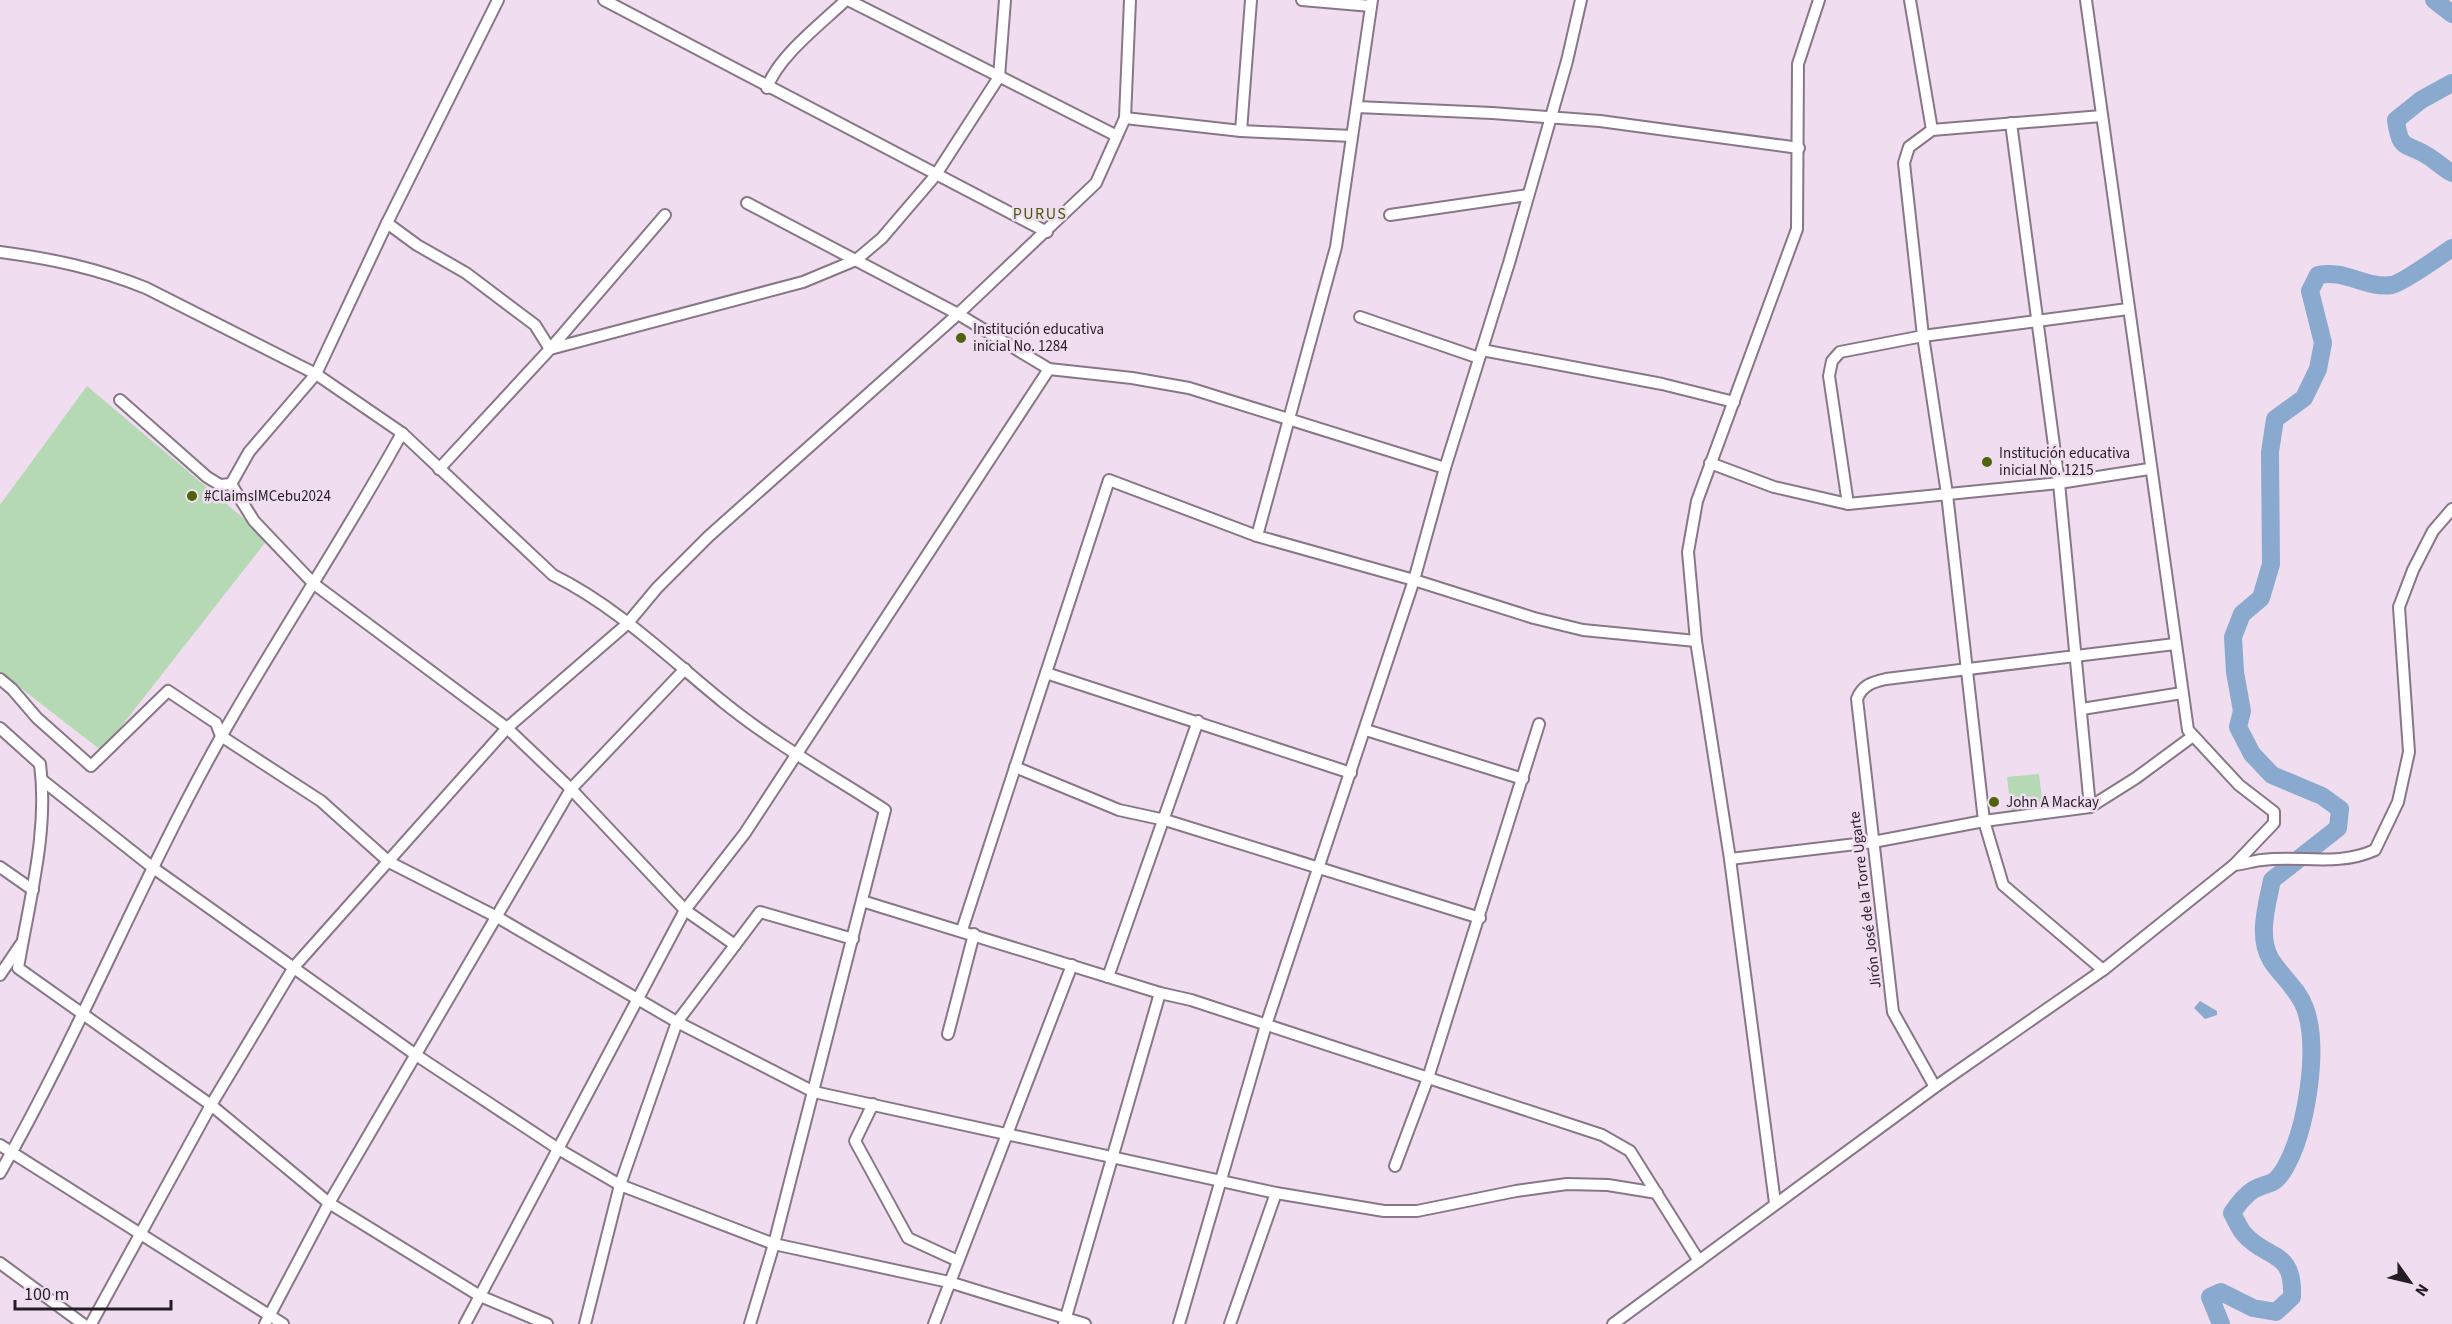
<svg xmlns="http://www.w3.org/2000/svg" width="2452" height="1324" font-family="'Source Sans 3',sans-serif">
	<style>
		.green { fill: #b5d9b5 }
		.water { fill: #89a9ce }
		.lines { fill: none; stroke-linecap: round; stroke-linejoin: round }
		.river { stroke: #89a9ce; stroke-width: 18 }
		.minor-casing { stroke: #877787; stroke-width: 14 }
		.minor { stroke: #fff; stroke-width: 10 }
		.poi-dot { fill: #4f630d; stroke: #f0ddef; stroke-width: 2 }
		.labels { text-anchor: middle; stroke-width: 5; stroke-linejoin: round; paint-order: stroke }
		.poi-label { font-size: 15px; fill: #241e24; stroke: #f0ddef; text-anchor: start }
		.street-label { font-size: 15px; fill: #241e24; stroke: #f0ddef }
		.neighbourhood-label { font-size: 16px; letter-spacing: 1.5px; fill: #465809; stroke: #f0ddef }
	</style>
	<rect width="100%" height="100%" fill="#f0ddef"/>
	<!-- green -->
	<g class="green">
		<polygon points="87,386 268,539 102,751 0,672 0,505"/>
		<polygon points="2039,774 2043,808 2011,812 2007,777"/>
	</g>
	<!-- water -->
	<polygon class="water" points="2200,1001 2217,1011 2217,1015 2205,1019 2194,1008"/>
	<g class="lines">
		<!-- river -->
		<g class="river">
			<polyline points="2434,0 2452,14"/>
			<path d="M2452 83 2421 100 2396 120C2400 152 2406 142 2428 156 2436 161 2443 168 2452 173"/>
			<path d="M2221 1324 2210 1297 2221 1292 2253 1308 2276 1312 2292 1297C2294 1249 2268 1261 2244 1234 2239 1228 2236 1220 2232 1213 2238 1204 2244 1196 2253 1190 2269 1181 2273 1188 2285 1168 2306 1131 2320 1049 2305 1008 2298 989 2282 977 2271 960 2257 937 2267 905 2272 880L2338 828 2340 809 2322 796 2272 775 2252 754 2238 727 2242 711 2235 672 2233 637 2242 614 2261 598 2271 564 2270 452 2275 419 2304 398 2318 369 2323 343 2310 291 2318 275C2345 269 2366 289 2392 285 2403 283 2440 256 2452 248"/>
		</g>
		<!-- minor casing -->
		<g class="minor-casing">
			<g id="minor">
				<polyline points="498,0 387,223 316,374 249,452 231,484 254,521 314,584 507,728 571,789 685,910 735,945"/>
				<polyline points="604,0 1047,232"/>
				<polyline points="848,0 1117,136"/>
				<polyline points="1302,0 1371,6"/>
				<polyline points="1372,0 1336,247 1257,536 1414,580 1534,618 1583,630 1696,641"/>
				<polyline points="1910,0 1932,130 1909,147 1904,163 1923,336 1947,494 1984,821 2003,885 2103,970"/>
				<path d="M767 88C778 56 822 23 846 0"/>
				<polyline points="1357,107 1492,113 1600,121 1799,148"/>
				<polyline points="1125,118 1241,131 1352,136"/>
				<polyline points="1932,130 2102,116"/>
				<polyline points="1241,131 1251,0"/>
				<polyline points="747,203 958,314 1049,369 1132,378 1189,388 1445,468"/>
				<polyline points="1390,215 1528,195"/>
				<polyline points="387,223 417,245 466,273 535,325 550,349 665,215"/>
				<path d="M0 252C53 259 96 268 146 288L316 374 402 433 553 575C616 606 668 657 722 701 772 742 831 775 885 810L774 1244 750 1324"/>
				<polyline points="1360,317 1479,358"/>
				<polyline points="1482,350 1662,384 1734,402"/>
				<polyline points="120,400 207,477 220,485 231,484"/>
				<polyline points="1710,463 1774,487 1848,504 2059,483 2149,469"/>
				<polyline points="439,469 550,349 803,282 856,260 882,238 935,176 999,77 1005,0"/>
				<polyline points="1848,504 1829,376 1832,361 1840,352 1923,336 2128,309"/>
				<polyline points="1046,673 1351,773"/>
				<polyline points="0,679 12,689 37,718 91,766 168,691 216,723 221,736 321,801 389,862 497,917 677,1022 814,1092 1276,1193 1384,1211 1417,1211 1516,1191 1567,1184 1608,1185 1657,1193"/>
				<polyline points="2082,709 2182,693"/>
				<path d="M0 728 40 764C49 832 29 901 18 968L211 1105 329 1203 480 1296 547 1324"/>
				<polyline points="1366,730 1523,779"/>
				<polyline points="1015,767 1119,810 1165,820 1480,918"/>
				<polyline points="42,780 152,867 416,1055 560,1150 620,1185 774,1244 949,1282 1085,1324"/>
				<polyline points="2090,807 2136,778 2193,736"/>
				<polyline points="1730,859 1873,842 1984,821 2090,807 2059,483 2011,123"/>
				<path d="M2234 865C2243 864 2253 861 2262 860 2301 855 2337 867 2375 850L2398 802 2409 752 2399 607 2413 570 2433 531 2452 509"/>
				<polyline points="0,867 33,890"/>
				<polyline points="862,901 1160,993 1191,1000 1602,1135 1630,1151 1699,1261"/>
				<polyline points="962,930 1109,480 1257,536"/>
				<polyline points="0,975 21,944"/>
				<polyline points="1108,977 1198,721"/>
				<polyline points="948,1034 974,934"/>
				<path d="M1935 1087 1893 1012 1857 699C1862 685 1873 682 1886 679L2175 644"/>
				<polyline points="873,1104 855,1141 908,1238 958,1261"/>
				<polyline points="0,1145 283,1324"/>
				<polyline points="1395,1166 1428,1078 1539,724"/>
				<path d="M0 1173C81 1031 141 879 221 737 279 634 345 537 402 433"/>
				<polyline points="1775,1203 1730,859 1696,641 1688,552 1697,501 1797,229 1798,64 1819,0"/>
				<polyline points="0,1263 83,1324"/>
				<polyline points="91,1324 211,1105 294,967 507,728 627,624 657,588 709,536 958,314 1096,183 1125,118 1130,0"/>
				<polyline points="265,1324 329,1203 571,789 685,669"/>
				<polyline points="465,1324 685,910 745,833 1049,369"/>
				<polyline points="585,1324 620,1185 677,1022 760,912 853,939"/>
				<polyline points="934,1324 1072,965"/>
				<polyline points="1064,1324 1160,993"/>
				<polyline points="1179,1324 1266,1025 1414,580 1445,468 1509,263 1567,61 1581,0"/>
				<polyline points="1230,1324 1276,1193"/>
				<polyline points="1613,1324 1935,1087 2103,970 2234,865 2274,823 2274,812 2239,785 2188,730 2086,0"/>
			</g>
		</g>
		<!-- minor -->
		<use href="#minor" class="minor"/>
	</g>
	<!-- markers -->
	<g class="poi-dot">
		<circle cx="961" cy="338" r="6"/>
		<circle cx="1987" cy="462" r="6"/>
		<circle cx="192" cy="496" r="6"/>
		<circle cx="1994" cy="802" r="6"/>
	</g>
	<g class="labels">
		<!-- poi labels -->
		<g class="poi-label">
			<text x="973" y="334">Institución educativa<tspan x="973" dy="17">inicial No. 1284</tspan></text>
			<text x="1999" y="458">Institución educativa<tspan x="1999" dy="17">inicial No. 1215</tspan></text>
			<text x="204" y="501">#ClaimsIMCebu2024</text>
			<text x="2006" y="807">John A Mackay</text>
		</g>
		<!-- street labels -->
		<g class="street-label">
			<text transform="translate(1865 900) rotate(-97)" y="5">Jirón José de la Torre Ugarte</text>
		</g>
		<!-- neighbourhood labels -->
		<g class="neighbourhood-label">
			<text x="1040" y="219">PURUS</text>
		</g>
	</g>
	<!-- north arrow -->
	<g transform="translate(2410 1282) rotate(124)" stroke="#f0ddef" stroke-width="4.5" paint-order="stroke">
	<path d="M0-4.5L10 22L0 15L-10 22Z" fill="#241e24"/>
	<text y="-9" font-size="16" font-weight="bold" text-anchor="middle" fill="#241e24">N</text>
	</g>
	<!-- scale -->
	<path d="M15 1300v9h156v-9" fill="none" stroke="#241e24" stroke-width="3"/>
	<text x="24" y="1300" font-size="18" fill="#241e24" stroke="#f0ddef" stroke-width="4.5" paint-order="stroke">100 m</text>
</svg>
